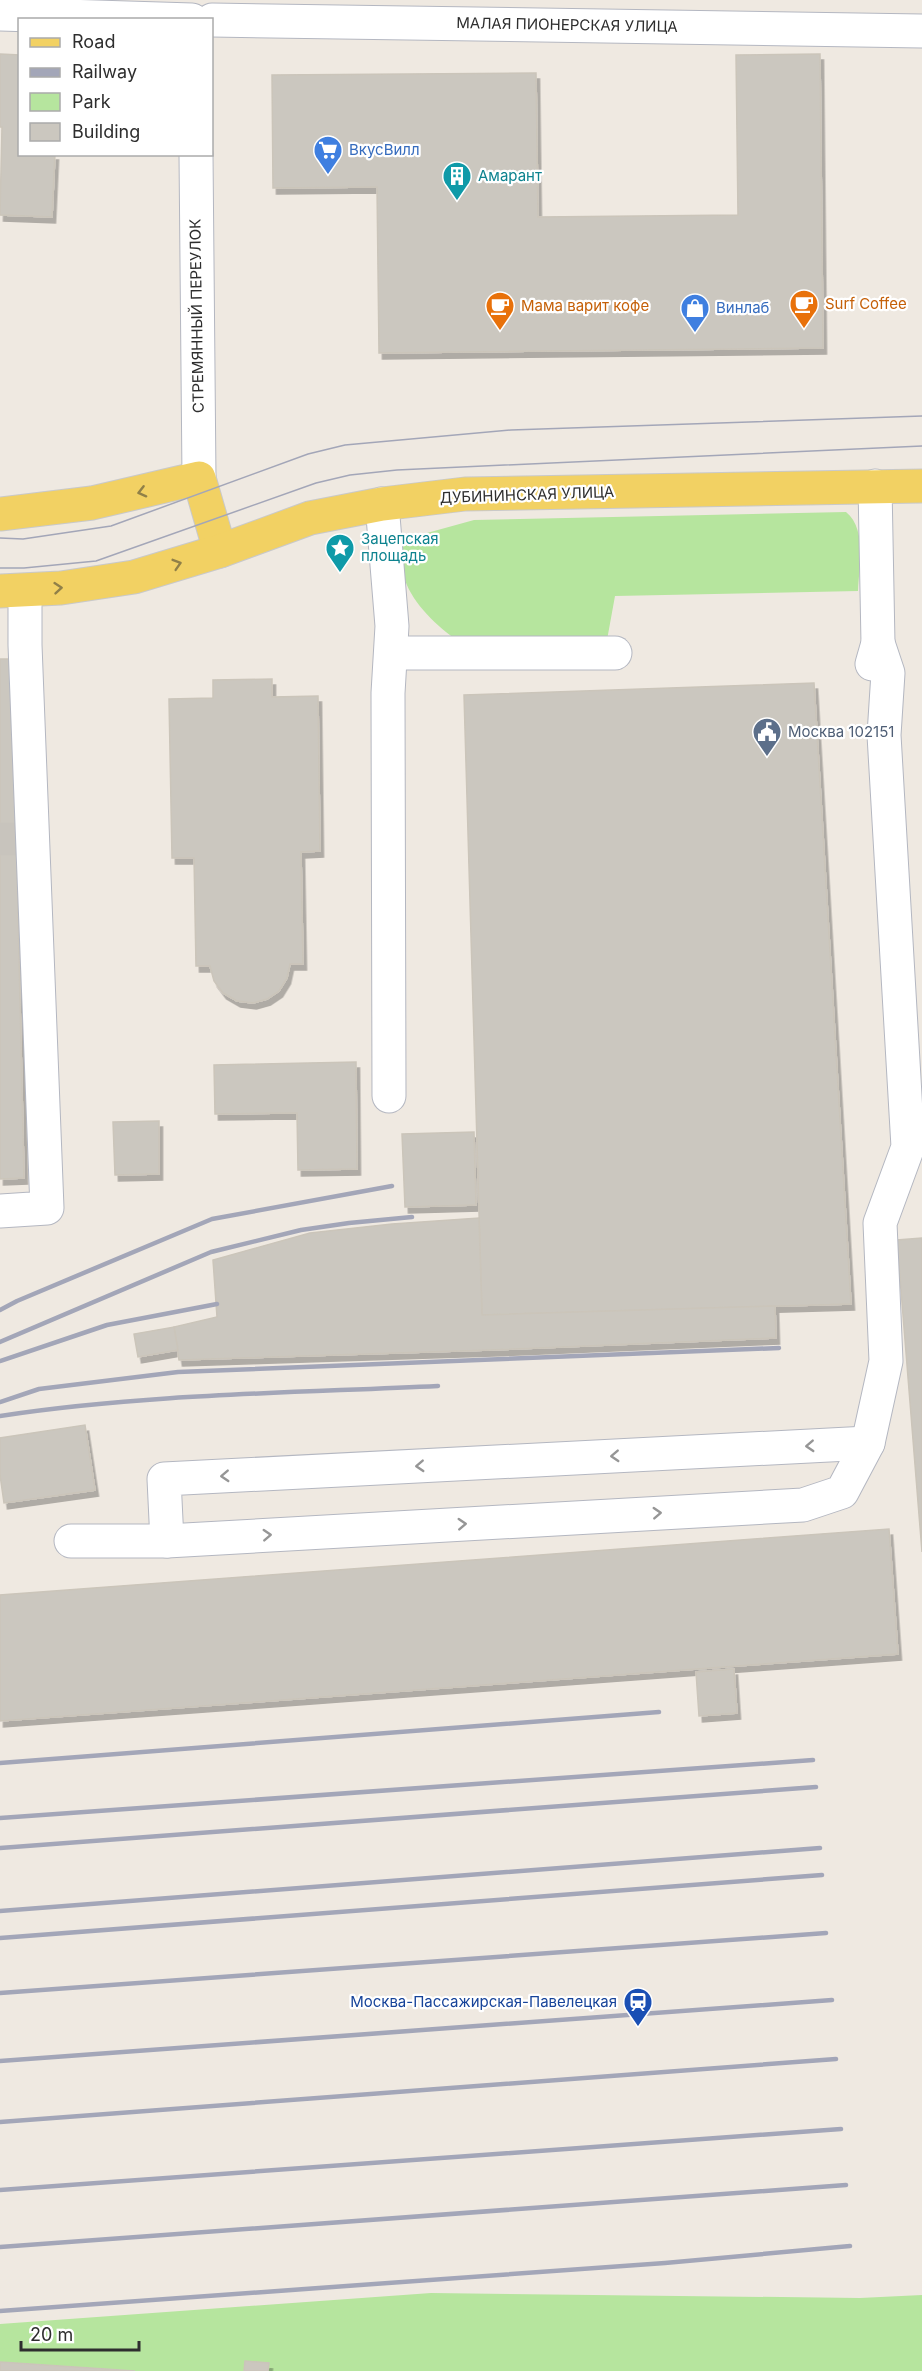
<svg xmlns="http://www.w3.org/2000/svg" width="922" height="2371" font-family="Inter,sans-serif">
	<style>
		.green { fill: #b6e59e }
		.building { fill: #cbc7bf; stroke: #cbc5ba; stroke-width: 1.5; filter: url(#shadow) }
		.lines { fill: none; stroke-linecap: round; stroke-linejoin: round }
		.minor-tunnel { stroke: #c8c4bd; stroke-width: 33; stroke-dasharray: 33 16; stroke-linecap: butt }
		.minor-casing { stroke: #b4b7c1; stroke-width: 35 }
		.major-casing { stroke: #c9c9c9; stroke-width: 35 }
		.minor { stroke: #fff; stroke-width: 33 }
		.major { stroke: #f2d163; stroke-width: 33 }
		.tram { stroke: #a3a6b8; stroke-width: 1.5 }
		.rail { stroke: #a3a6b8; stroke-width: 4.5 }
		.oneway { stroke: #908048 }
		.oneway2 { stroke: #969696 }
		.labels { text-anchor: middle; stroke-width: 4.5; stroke-linejoin: round; paint-order: stroke }
		.street-label { font-size: 15px; fill: #2e2e2e; stroke: #fff }
		.shop-label { font-size: 15px; fill: #366cbe; stroke: #fff; text-anchor: start }
		.culture-label { font-size: 15px; fill: #0d838f; stroke: #fff; text-anchor: start }
		.food-label { font-size: 15px; fill: #c56008; stroke: #fff; text-anchor: start }
		.service-label { font-size: 15px; fill: #4e5e75; stroke: #fff; text-anchor: start }
		.transit-label { font-size: 15px; fill: #164399; stroke: #fff; text-anchor: end }
	</style>
	<defs>
		<filter id="shadow"><feDropShadow dx="3.5" dy="6" stdDeviation="0" flood-color="#0004"/></filter>
	</defs>
	<rect width="100%" height="100%" fill="#efe9e1"/>
	<!-- green -->
	<g class="green">
		<path d="M846 512C867 529 859 566 858 591L615 596 607 640 458 641C438 627 413 604 405 580 401 568 400 554 398 541L474 520Z"/>
		<polygon points="431,2293 860,2298 922,2295 922,2371 0,2371 0,2324"/>
	</g>
	<!-- building -->
	<g class="building">
		<polygon points="0,54 20,55 20,154 55,154 52,217 0,215 2,127 0,127"/>
		<polygon points="820,54 823,348 379,353 377,187 273,188 272,75 536,73 538,217 738,215 736,55"/>
		<polygon points="0,659 10,659 16,824 0,825"/>
		<polygon points="272,679 272,697 318,696 320,851 301,852 303,964 290,964 287,978 279,991 267,999 253,1003 237,1001 223,993 214,981 210,966 196,966 194,858 172,858 169,699 213,698 213,680"/>
		<polygon points="814,683 851,1304 482,1315 464,695"/>
		<polygon points="16,824 24,1178 0,1179 0,825"/>
		<polygon points="356,1062 357,1169 298,1170 297,1113 215,1114 214,1065"/>
		<polygon points="159,1121 159,1174 115,1175 113,1122"/>
		<polygon points="474,1132 476,1205 405,1207 402,1134"/>
		<polygon points="479,1218 482,1315 775,1306 776,1338 490,1350 179,1360 174,1327 217,1317 213,1260 310,1233 392,1224"/>
		<polygon points="922,1238 922,1552 897,1240"/>
		<polygon points="174,1327 178,1350 138,1357 134,1334"/>
		<polygon points="85,1425 95,1490 4,1503 0,1475 0,1438"/>
		<polygon points="889,1529 898,1654 0,1721 0,1595"/>
		<polygon points="734,1669 737,1713 699,1716 696,1672"/>
		<polygon points="245,2361 269,2363 268,2371 244,2371"/>
		<polygon points="0,2362 135,2371 0,2371"/>
	</g>
	<g class="lines">
		<!-- minor-tunnel -->
		<polyline class="minor-tunnel" points="0,839 16,839"/>
		<!-- minor casing -->
		<g class="minor-casing">
			<g id="minor">
				<polyline points="0,14 192,20"/>
				<polyline points="212,20 922,31"/>
				<polyline points="196,154 199,478"/>
				<polyline points="382,504 392,626 388,693 389,1096"/>
				<polyline points="392,653 615,653"/>
				<polyline points="872,664 878,643 875,486"/>
				<polyline points="0,1211 47,1208 25,645 25,591"/>
				<polyline points="71,1541 167,1541 803,1505 842,1492 868,1443 886,1361 880,1223 908,1147 884,735 888,673 878,643"/>
				<polyline points="167,1541 164,1479 868,1443"/>
			</g>
		</g>
		<!-- major casing -->
		<g class="major-casing">
			<g id="major">
				<polyline points="0,514 92,503 199,478 220,551"/>
				<polyline points="0,591 61,588 134,577 220,551 310,518 382,504 465,494 922,486"/>
			</g>
		</g>
		<!-- minor -->
		<use href="#minor" class="minor"/>
		<!-- major -->
		<use href="#major" class="major"/>
		<!-- tram -->
		<g class="tram">
			<polyline points="0,538 23,539 111,526 308,454 345,445 511,430 922,416"/>
			<polyline points="0,568 24,568 96,561 316,483 350,475 397,470 922,446"/>
		</g>
		<!-- rail -->
		<g class="rail">
			<polyline points="0,1310 17,1301 212,1219 392,1186"/>
			<polyline points="0,1342 211,1252 301,1230 349,1223 412,1217"/>
			<polyline points="0,1361 107,1325 217,1304"/>
			<polyline points="0,1402 39,1389 178,1372 779,1348"/>
			<path d="M0 1416C145 1394 292 1393 438 1386"/>
			<polyline points="0,1763 659,1712"/>
			<polyline points="0,1818 813,1760"/>
			<polyline points="0,1848 816,1787"/>
			<polyline points="0,1911 820,1848"/>
			<polyline points="0,1938 822,1875"/>
			<polyline points="0,1993 826,1933"/>
			<polyline points="0,2061 832,2000"/>
			<polyline points="0,2122 836,2059"/>
			<polyline points="0,2190 841,2129"/>
			<polyline points="0,2247 846,2185"/>
			<polyline points="0,2311 665,2263 850,2246"/>
		</g>
	</g>
	<!-- one-way arrows -->
	<defs><path id="oneway-chevron" d="M-2-3.5L2.5 0L-2 3.5" fill="none" stroke-width="1.6" stroke-linecap="round" stroke-linejoin="round" transform="scale(1.5)"/></defs>
	<g class="oneway">
		<use href="#oneway-chevron" transform="translate(142 492) rotate(166)"/>
		<use href="#oneway-chevron" transform="translate(177 564) rotate(-17)"/>
		<use href="#oneway-chevron" transform="translate(58 588) rotate(-5)"/>
	</g>
	<g class="oneway2">
		<use href="#oneway-chevron" transform="translate(810 1446) rotate(177)"/>
		<use href="#oneway-chevron" transform="translate(615 1456) rotate(177)"/>
		<use href="#oneway-chevron" transform="translate(420 1466) rotate(177)"/>
		<use href="#oneway-chevron" transform="translate(225 1476) rotate(177)"/>
		<use href="#oneway-chevron" transform="translate(657 1513) rotate(-3)"/>
		<use href="#oneway-chevron" transform="translate(462 1524) rotate(-3)"/>
		<use href="#oneway-chevron" transform="translate(267 1535) rotate(-3)"/>
	</g>
	<!-- icons -->
	<defs>
		<g id="supermarket-pin" transform="scale(1.5)"><path d="M0 17L-7.5 6A9.5 9.5 0 1 1 7.5 6Z" fill="#3f7fe0" stroke="#fff"/><path d="M-6-5.5h2.5l.6 2H6L4.5 2H-2.5L-4.4-4H-6ZM-1.5 3.2a1.3 1.3 0 1 0 .1 0ZM3 3.2a1.3 1.3 0 1 0 .1 0Z" fill="#fff"/></g>
		<g id="building-pin" transform="scale(1.5)"><path d="M0 17L-7.5 6A9.5 9.5 0 1 1 7.5 6Z" fill="#0f9aa8" stroke="#fff"/><path d="M-4-6H4V6H1V3H-1V6H-4ZM-2.5-4.3h1.7v1.8h-1.7ZM.8-4.3h1.7v1.8H.8ZM-2.5-1h1.7V.8h-1.7ZM.8-1h1.7V.8H.8Z" fill="#fff"/></g>
		<g id="cafe-pin" transform="scale(1.5)"><path d="M0 17L-7.5 6A9.5 9.5 0 1 1 7.5 6Z" fill="#e8710a" stroke="#fff"/><path d="M-5.5-4.5H6V0H3Q3 3.5 0 3.5H-2.5Q-5.5 3.5-5.5 0ZM3-3.2v2h1.7v-2ZM-6 4.5H4V6H-6Z" fill="#fff"/></g>
		<g id="shop-pin" transform="scale(1.5)"><path d="M0 17L-7.5 6A9.5 9.5 0 1 1 7.5 6Z" fill="#3f7fe0" stroke="#fff"/><path d="M-5-2.5h2.3a2.7 3.5 0 0 1 5.4 0H5L5.5 6h-11ZM-1.5-2.5h3a1.5 2.3 0 0 0-3 0Z" fill="#fff"/></g>
		<g id="sight-pin" transform="scale(1.5)"><path d="M0 17L-7.5 6A9.5 9.5 0 1 1 7.5 6Z" fill="#0f9aa8" stroke="#fff"/><path d="M0-6L1.8-2.2L6-1.7L2.9 1.2L3.7 5.4L0 3.3L-3.7 5.4L-2.9 1.2L-6-1.7L-1.8-2.2Z" fill="#fff"/></g>
		<g id="civic-pin" transform="scale(1.5)"><path d="M0 17L-7.5 6A9.5 9.5 0 1 1 7.5 6Z" fill="#5c6f8a" stroke="#fff"/><path d="M-.6-6.5H3V-4.5H.6V-3L4-1V1h2V6H-6V1h2V-1L-.6-3ZM-1.2 2.5V6h2.4V2.5Z" fill="#fff"/></g>
		<g id="station-pin" transform="scale(1.5)"><path d="M0 17L-7.5 6A9.5 9.5 0 1 1 7.5 6Z" fill="#1a4fb4" stroke="#fff"/><path d="M-3-6H3Q5-6 5-4V2Q5 4 3 4L4.5 6H3L1.5 4h-3L-3 6H-4.5L-3 4Q-5 4-5 2V-4Q-5-6-3-6ZM-3.5-4v3h7v-3ZM-3.5 1v1.5H-2V1ZM2 1v1.5H3.5V1Z" fill="#fff"/></g>
	</defs>
	<g fill-rule="evenodd">
		<use href="#supermarket-pin" x="328" y="150"/>
		<use href="#building-pin" x="457" y="176"/>
		<use href="#cafe-pin" x="804" y="304"/>
		<use href="#cafe-pin" x="500" y="306"/>
		<use href="#shop-pin" x="695" y="308"/>
		<use href="#sight-pin" x="340" y="548"/>
		<use href="#civic-pin" x="767" y="732"/>
		<use href="#station-pin" x="638" y="2002"/>
	</g>
	<g class="labels">
		<!-- street labels -->
		<g class="street-label">
			<text transform="translate(567 25) rotate(1)" y="5">МАЛАЯ ПИОНЕРСКАЯ УЛИЦА</text>
			<text transform="translate(197 316) rotate(-91)" y="5">СТРЕМЯННЫЙ ПЕРЕУЛОК</text>
			<text transform="translate(527 495) rotate(-2)" y="5">ДУБИНИНСКАЯ УЛИЦА</text>
		</g>
		<!-- shop labels -->
		<g class="shop-label">
			<text x="349" y="155">ВкусВилл</text>
			<text x="716" y="313">Винлаб</text>
		</g>
		<!-- culture labels -->
		<g class="culture-label">
			<text x="478" y="181">Амарант</text>
			<text x="361" y="544">Зацепская<tspan x="361" dy="17">площадь</tspan></text>
		</g>
		<!-- food labels -->
		<g class="food-label">
			<text x="825" y="309">Surf Coffee</text>
			<text x="521" y="311">Мама варит кофе</text>
		</g>
		<!-- service labels -->
		<g class="service-label">
			<text x="788" y="737">Москва 102151</text>
		</g>
		<!-- transit labels -->
		<g class="transit-label">
			<text x="617" y="2007">Москва-Пассажирская-Павелецкая</text>
		</g>
	</g>
	<!-- legend -->
	<rect x="18" y="18" width="195" height="138" fill="#ffffff" stroke="#ababab" stroke-width="1.5"/>
	<rect x="30" y="38" width="30" height="9" fill="#f2d163" stroke="#ababab" stroke-width="1.5"/>
	<text x="72" y="48" font-size="18" fill="#2e2e2e">Road</text>
	<rect x="30" y="68" width="30" height="9" fill="#a3a6b8" stroke="#ababab" stroke-width="1.5"/>
	<text x="72" y="78" font-size="18" fill="#2e2e2e">Railway</text>
	<rect x="30" y="93" width="30" height="18" fill="#b6e59e" stroke="#ababab" stroke-width="1.5"/>
	<text x="72" y="108" font-size="18" fill="#2e2e2e">Park</text>
	<rect x="30" y="123" width="30" height="18" fill="#cbc7bf" stroke="#ababab" stroke-width="1.5"/>
	<text x="72" y="138" font-size="18" fill="#2e2e2e">Building</text>
	<!-- scale -->
	<path d="M21 2341v9h118v-9" fill="none" stroke="#2e2e2e" stroke-width="3"/>
	<text x="30" y="2341" font-size="18" fill="#2e2e2e" stroke="#ffffff" stroke-width="4.5" paint-order="stroke">20 m</text>
</svg>
